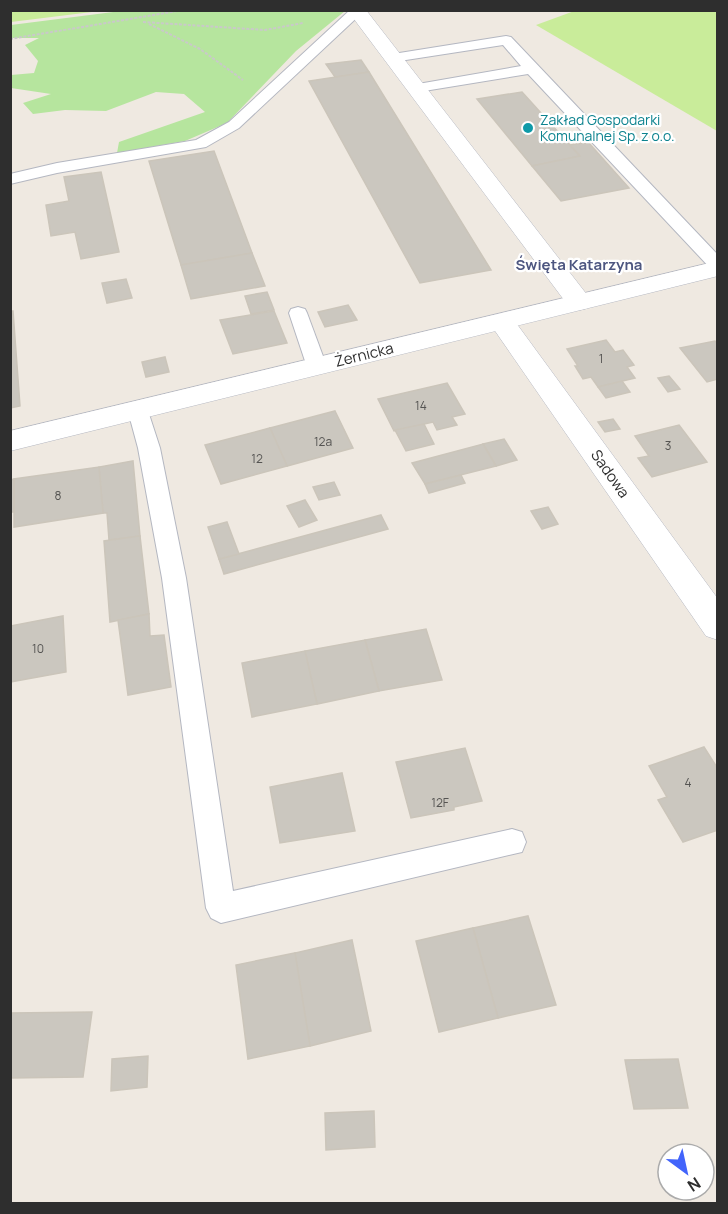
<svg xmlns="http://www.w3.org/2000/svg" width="728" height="1214" font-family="Manrope,sans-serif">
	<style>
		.green { fill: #b6e59e }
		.pitch { fill: #c9ec9a }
		.building { fill: #cbc7bf; stroke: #cbc5ba; stroke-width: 1.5 }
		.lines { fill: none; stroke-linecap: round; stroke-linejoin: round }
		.lane-casing { stroke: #b4b7c1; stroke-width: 2 }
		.street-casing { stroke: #b4b7c1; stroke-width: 1 }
		.secondary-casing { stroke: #b4b7c1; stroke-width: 1 }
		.path { stroke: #c9c9c9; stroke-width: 2; stroke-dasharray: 3 1.5; stroke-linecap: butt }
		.lane { fill: #fff; fill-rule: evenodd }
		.street { fill: #fff; fill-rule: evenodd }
		.secondary { fill: #fff; fill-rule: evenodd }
		.culture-dot { fill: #0f9aa8; stroke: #fff; stroke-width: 2 }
		.labels { text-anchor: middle; stroke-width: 4.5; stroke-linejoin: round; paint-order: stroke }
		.number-label { font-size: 12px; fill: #555452 }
		.far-culture-label { font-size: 14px; fill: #0d838f; stroke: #fff; text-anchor: start }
		.far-quarter-label { font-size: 15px; font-weight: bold; fill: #4d5680; stroke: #fff }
		.street-label { font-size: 15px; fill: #2e2e2e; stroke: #fff }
	</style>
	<rect width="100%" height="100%" fill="#efe9e1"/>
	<!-- green -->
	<polygon class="green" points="129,10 345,11 296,51 227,123 185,141 117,153 119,142 205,112 184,94 156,92 106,111 65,110 33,114 23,103 51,94 11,88 11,75 34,73 38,61 25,45 39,38 11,38 11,25"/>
	<!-- pitch -->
	<g class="pitch">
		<polygon points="11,10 100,10 100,11 11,22"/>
		<polygon points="577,10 717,11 717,131 536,25"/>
	</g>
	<!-- building -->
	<g class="building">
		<polygon points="361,60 369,72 335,77 326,64"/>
		<polygon points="369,72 491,270 420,283 309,81"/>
		<polygon points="522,92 580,156 532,166 477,99"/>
		<polygon points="588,142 629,188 561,201 532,166 580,156 570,145"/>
		<polygon points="214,151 252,253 181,265 149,161"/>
		<polygon points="101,172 119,252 81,259 75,232 51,236 46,205 69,201 64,177"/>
		<polygon points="252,253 265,286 191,299 181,265"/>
		<polygon points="126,279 132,298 107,303 102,283"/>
		<polygon points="267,292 274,310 251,314 245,296"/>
		<polygon points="348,305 357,320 325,327 318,312"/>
		<polygon points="10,311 13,311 20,406 10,408"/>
		<polygon points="274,311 287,343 233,354 220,320"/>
		<polygon points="606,340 615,352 623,350 634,365 627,367 635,378 598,387 591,377 583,379 575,366 578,366 567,349"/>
		<polygon points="715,341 718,344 718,379 707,382 680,348"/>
		<polygon points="165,357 169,372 146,377 142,362"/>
		<polygon points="669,376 680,389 668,392 658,378"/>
		<polygon points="622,381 630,392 606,398 598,387"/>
		<polygon points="447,383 465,414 452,417 457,425 437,430 433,422 394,431 378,399"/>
		<polygon points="335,411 353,448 287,466 270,428"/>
		<polygon points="613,419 620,429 605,432 598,422"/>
		<polygon points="424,424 434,444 406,451 395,430"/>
		<polygon points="679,425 707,462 652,477 638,458 649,456 635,436"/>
		<polygon points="270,428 287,466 221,484 205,445"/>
		<polygon points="504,439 517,460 496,466 483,444"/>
		<polygon points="483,444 496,466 425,484 412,463"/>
		<polygon points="133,461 140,536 109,540 107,513 103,513 99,467"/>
		<polygon points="99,467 103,513 14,527 14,479"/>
		<polygon points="461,475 465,483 429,493 425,484"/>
		<polygon points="14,479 14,512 10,512 10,480"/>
		<polygon points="334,482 340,495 319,500 313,487"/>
		<polygon points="305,500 317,520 299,527 287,506"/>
		<polygon points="548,507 558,524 542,529 531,511"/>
		<polygon points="381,515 388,529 224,574 219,559"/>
		<polygon points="227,522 239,554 219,559 208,527"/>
		<polygon points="140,536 149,614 110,622 104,541"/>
		<polygon points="149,614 150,636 164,635 171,687 128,695 118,620"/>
		<polygon points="63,616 66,672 10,682 10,626"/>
		<polygon points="426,629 442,680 379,691 365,640"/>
		<polygon points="365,640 379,691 317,704 305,651"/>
		<polygon points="305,651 317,704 252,717 242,663"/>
		<polygon points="704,747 718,769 718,830 683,842 658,800 667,797 649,766"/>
		<polygon points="465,748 482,801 454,807 454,810 411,818 396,762"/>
		<polygon points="342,773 355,831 280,843 270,787"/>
		<polygon points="528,916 556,1005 498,1018 473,928"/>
		<polygon points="473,928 498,1018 439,1032 416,941"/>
		<polygon points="352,940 371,1031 310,1046 295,953"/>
		<polygon points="295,953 310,1046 248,1059 236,965"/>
		<polygon points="92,1012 83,1077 10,1078 10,1013"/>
		<polygon points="148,1056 147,1087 111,1091 112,1059"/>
		<polygon points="678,1059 688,1108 634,1109 625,1060"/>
		<polygon points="374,1111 375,1147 326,1150 325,1113"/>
	</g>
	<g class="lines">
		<!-- lane casing -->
		<g class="lane-casing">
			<g id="lane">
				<polygon points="350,10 364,11 239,128 206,147 57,173 10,184 10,174 57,163 196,140 229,122"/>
				<polygon points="506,36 511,37 718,255 718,271 712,270 528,74 418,92 411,88 418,84 521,66 503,45 393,62 386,58 393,54"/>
				<polygon points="298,307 305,309 307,313 327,367 324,372 317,374 310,372 307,367 289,313 291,309"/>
				<polygon points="138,404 145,406 148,411 160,448 186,578 233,891 512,829 522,832 526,842 522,852 221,923 211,918 206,908 162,578 138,448 128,411 131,406"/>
			</g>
		</g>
		<!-- street casing -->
		<g class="street-casing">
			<g id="street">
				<polygon points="366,10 588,296 592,302 588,308 579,310 570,308 348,11"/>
				<polygon points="502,314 511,316 718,599 718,640 706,636 493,328 489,322 493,316"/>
			</g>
		</g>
		<!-- secondary casing -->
		<g class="secondary-casing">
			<polygon id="secondary" points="718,261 718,276 10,451 10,431"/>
		</g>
		<!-- path -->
		<g class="path">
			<polyline points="143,22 265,30 303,23"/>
			<polyline points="149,24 200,49 243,80"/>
			<polyline points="10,39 184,10"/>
		</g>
		<!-- lane -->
		<use href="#lane" class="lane"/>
		<!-- street -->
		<use href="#street" class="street"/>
		<!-- secondary -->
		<use href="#secondary" class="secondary"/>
	</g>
	<!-- markers -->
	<circle class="culture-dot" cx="528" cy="128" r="6"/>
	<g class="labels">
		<!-- number labels -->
		<g class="number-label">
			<text x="601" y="363">1</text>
			<text x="421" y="410">14</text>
			<text x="323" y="446">12a</text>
			<text x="668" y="450">3</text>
			<text x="257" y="463">12</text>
			<text x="58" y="500">8</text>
			<text x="38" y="653">10</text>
			<text x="688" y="787">4</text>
			<text x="440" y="807">12F</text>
		</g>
		<!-- far-culture labels -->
		<g class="far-culture-label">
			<text x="540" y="125">Zakład Gospodarki<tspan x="540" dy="16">Komunalnej Sp. z o.o.</tspan></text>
		</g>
		<!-- far-quarter labels -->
		<g class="far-quarter-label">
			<text x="579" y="270">Święta Katarzyna</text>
		</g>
		<!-- street labels -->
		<g class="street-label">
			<text transform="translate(364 355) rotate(-14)" y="5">Żernicka</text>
			<text transform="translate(610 474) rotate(55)" y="5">Sadowa</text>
		</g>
	</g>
	<!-- border -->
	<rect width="728" height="1214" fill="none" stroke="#2e2e2e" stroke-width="24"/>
	<!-- north arrow -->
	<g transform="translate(686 1172) rotate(147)"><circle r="28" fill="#ffffff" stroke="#ababab" stroke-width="1.5"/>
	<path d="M0-4.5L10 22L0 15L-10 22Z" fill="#4264fb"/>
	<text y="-9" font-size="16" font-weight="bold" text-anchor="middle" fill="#2e2e2e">N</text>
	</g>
</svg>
